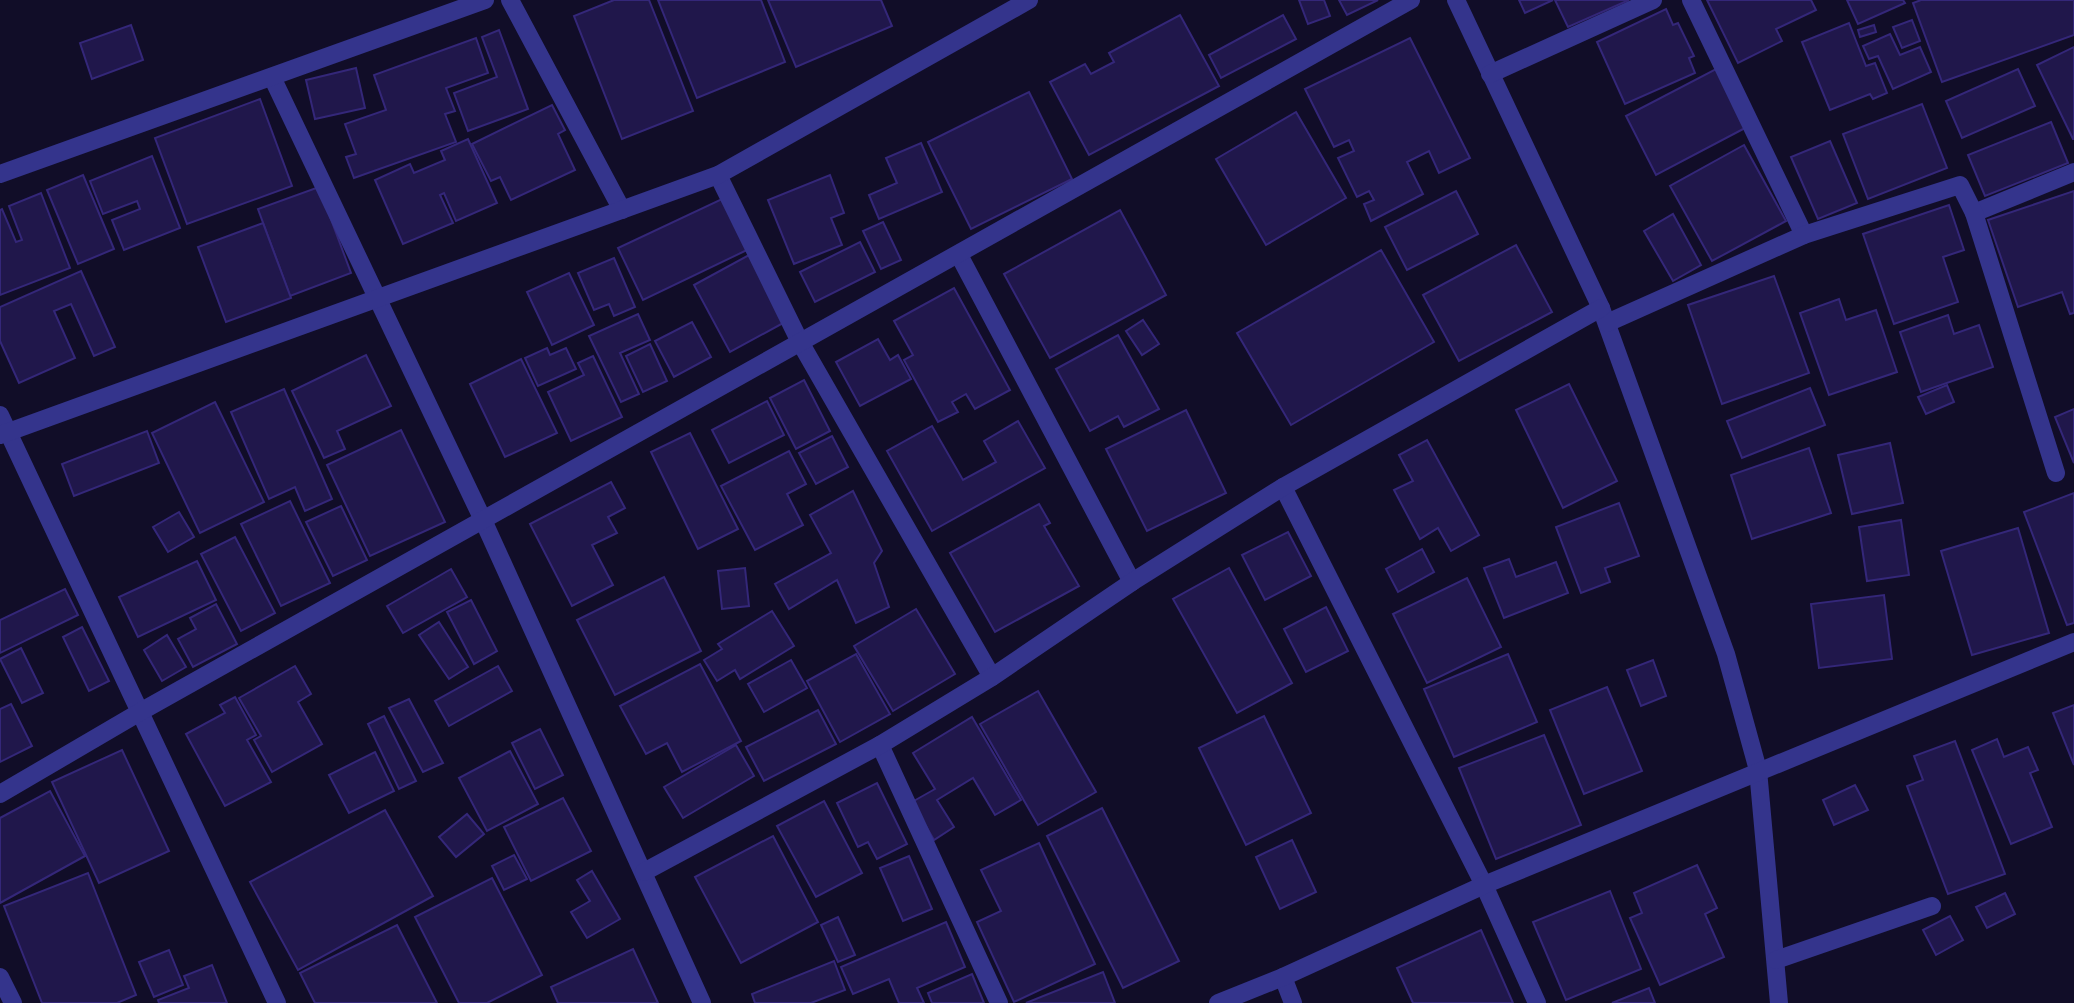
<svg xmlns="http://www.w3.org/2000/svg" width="2074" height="1003" font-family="'Alegreya Sans',sans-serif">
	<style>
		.building { fill: #20174b; stroke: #342779; stroke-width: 2 }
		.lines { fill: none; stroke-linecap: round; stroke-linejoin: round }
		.minor { stroke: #34348c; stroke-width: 18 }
	</style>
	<rect width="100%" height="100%" fill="#110d28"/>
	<!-- building -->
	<g class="building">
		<polygon points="614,0 649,0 693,111 622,139 574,16"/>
		<polygon points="658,0 761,0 785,62 697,98"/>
		<polygon points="768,0 881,0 892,26 796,67"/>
		<polygon points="1299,0 1324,0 1330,16 1308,24"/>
		<polygon points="1339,0 1378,0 1347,15"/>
		<polygon points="1519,0 1553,0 1525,13"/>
		<polygon points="1555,0 1629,0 1568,27"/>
		<polygon points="1707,0 1811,0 1816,10 1776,29 1782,41 1738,63"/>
		<polygon points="1847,0 1903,0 1905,3 1858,24"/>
		<polygon points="1921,0 2074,0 2074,35 1942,82 1913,3"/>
		<polygon points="1666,9 1673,25 1678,23 1694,56 1689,58 1695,73 1625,104 1597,42"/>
		<polygon points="1180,15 1219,86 1089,155 1050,82 1085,64 1091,74 1114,62 1109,53"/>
		<polygon points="1283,15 1296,39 1221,78 1209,55"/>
		<polygon points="1912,20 1920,41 1902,48 1893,27"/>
		<polygon points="1849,23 1866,66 1875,63 1887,93 1873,99 1870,94 1830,110 1802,42"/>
		<polygon points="131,25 143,60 92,79 80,43"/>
		<polygon points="1874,25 1876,32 1860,37 1858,30"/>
		<polygon points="499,30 528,109 468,131 454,93 497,77 482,37"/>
		<polygon points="1890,34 1900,55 1920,47 1931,72 1893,89 1878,56 1869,59 1863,46"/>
		<polygon points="476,38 488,73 446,88 455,111 445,114 456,142 354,178 346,157 356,154 345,124 386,110 374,75"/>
		<polygon points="1410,38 1470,158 1439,173 1429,151 1407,162 1423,194 1371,221 1364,204 1374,200 1369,191 1357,197 1338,158 1354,151 1349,140 1334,147 1305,89"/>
		<polygon points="2074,47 2074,139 2073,139 2037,65"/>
		<polygon points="356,68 365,108 315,119 306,80"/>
		<polygon points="1716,69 1747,127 1656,175 1626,116"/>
		<polygon points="2018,69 2035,106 1962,138 1946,101"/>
		<polygon points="1029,92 1072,179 971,229 928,142"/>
		<polygon points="260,99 292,186 187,224 155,138"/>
		<polygon points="1922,104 1947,168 1868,199 1843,134"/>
		<polygon points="552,105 565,130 558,134 575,170 511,200 500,177 491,181 472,144"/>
		<polygon points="1296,112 1346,198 1266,245 1216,159"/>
		<polygon points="2051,122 2068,163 1985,196 1968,155"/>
		<polygon points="468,139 497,203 456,221 444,193 440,195 453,223 403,244 375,180 410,164 414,173 445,160 441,151"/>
		<polygon points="1830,141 1857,203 1818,219 1791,157"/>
		<polygon points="921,143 942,192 879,219 869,195 897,183 886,158"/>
		<polygon points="1744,145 1786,221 1712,261 1670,186"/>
		<polygon points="152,156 180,228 124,250 112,220 140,209 137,201 103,214 90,181"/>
		<polygon points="83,175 114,249 78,264 47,190"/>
		<polygon points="830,175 844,213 831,218 842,245 794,264 768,200"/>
		<polygon points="319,187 351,273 290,296 258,209"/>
		<polygon points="1456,191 1478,234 1407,270 1385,227"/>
		<polygon points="2074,191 2074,313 2070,314 2062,292 2018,307 1988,220"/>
		<polygon points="41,193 70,268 0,295 0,210 2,209 16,242 22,240 9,206"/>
		<polygon points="722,199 747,250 643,300 618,248"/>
		<polygon points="1949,205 1964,250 1943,257 1958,302 1894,324 1863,234"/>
		<polygon points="1120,210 1166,295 1050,358 1004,274"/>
		<polygon points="1673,214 1701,265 1673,281 1644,231"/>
		<polygon points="883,222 901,260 881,269 863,231"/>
		<polygon points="263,223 291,298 226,322 198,247"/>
		<polygon points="860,242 875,272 815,302 800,272"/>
		<polygon points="1516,245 1552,312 1459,361 1423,295"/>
		<polygon points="1381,250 1434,342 1291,425 1237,333"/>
		<polygon points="749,255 785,322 730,352 694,285"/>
		<polygon points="614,258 635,307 614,316 609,304 594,310 578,273"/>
		<polygon points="81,271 115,347 94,356 71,304 54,311 75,358 19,383 0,341 0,307"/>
		<polygon points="569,273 594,325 552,345 527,292"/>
		<polygon points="1774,276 1809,373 1722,404 1688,305"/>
		<polygon points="954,288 1010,390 975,409 966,394 952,402 958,412 938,422 904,360 913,355 894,321"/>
		<polygon points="1839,299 1846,320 1876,310 1897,372 1829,395 1800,313"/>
		<polygon points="638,314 650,340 620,353 639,394 621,402 589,336"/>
		<polygon points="1948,315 1954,334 1979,325 1993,367 1921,392 1900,332"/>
		<polygon points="1143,320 1159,344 1142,355 1126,331"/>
		<polygon points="692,322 711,357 674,377 655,341"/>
		<polygon points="1118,335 1159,409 1124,427 1118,416 1090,431 1056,369"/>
		<polygon points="878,339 890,360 898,355 911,379 860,406 836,362"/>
		<polygon points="650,344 667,381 643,392 626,356"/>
		<polygon points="547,348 550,355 566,348 576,369 538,386 525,358"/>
		<polygon points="366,355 391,406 337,431 345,449 324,458 292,391"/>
		<polygon points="593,356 622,417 571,441 548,392 584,375 578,363"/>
		<polygon points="521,359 557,433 505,457 470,384"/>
		<polygon points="804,380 830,431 796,449 770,398"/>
		<polygon points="1569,384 1617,481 1563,508 1516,410"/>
		<polygon points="1947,385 1954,402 1926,414 1918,397"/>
		<polygon points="1810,388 1825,425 1742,458 1727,421"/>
		<polygon points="284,389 332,499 305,511 295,487 269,499 231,412"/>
		<polygon points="767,401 784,435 729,463 712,430"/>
		<polygon points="215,402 264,502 200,533 152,433"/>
		<polygon points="2074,409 2074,463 2055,417"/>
		<polygon points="1186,410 1226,493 1147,531 1106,449"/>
		<polygon points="1018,421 1045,468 932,531 887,451 932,426 963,480 996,462 984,441"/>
		<polygon points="401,430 445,522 370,556 327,465"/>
		<polygon points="147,431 159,463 74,496 62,464"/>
		<polygon points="690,433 738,529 698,549 651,452"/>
		<polygon points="832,436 848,467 816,484 799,453"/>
		<polygon points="1427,440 1479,535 1451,551 1438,528 1420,539 1394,490 1413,481 1399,455"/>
		<polygon points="1890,443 1903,503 1852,514 1838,455"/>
		<polygon points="1809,448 1831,513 1752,539 1731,475"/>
		<polygon points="789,451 806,484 787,494 803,525 755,550 721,486"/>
		<polygon points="611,482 625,508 608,517 617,533 592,545 613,585 572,606 530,524"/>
		<polygon points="853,491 882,551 874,563 889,607 856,623 837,580 789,609 775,584 831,553 810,515"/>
		<polygon points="2074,493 2074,623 2067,625 2024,512"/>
		<polygon points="290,501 330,583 281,606 241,524"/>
		<polygon points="1619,503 1639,556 1605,568 1610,582 1581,593 1556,527"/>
		<polygon points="1039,504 1050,523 1044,526 1079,586 995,632 950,553"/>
		<polygon points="341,506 367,560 333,576 306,522"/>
		<polygon points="179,512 194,537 168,552 153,527"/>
		<polygon points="1901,520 1909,575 1867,581 1859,527"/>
		<polygon points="2018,528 2049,633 1972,655 1941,551"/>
		<polygon points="1288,532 1311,576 1265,600 1242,555"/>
		<polygon points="235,537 275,613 241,631 201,554"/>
		<polygon points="1422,549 1434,572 1398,592 1386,569"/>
		<polygon points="1509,559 1516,577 1556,562 1568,593 1504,618 1484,568"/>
		<polygon points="197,561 216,600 138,637 119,597"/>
		<polygon points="745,568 749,606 722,609 718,571"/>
		<polygon points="1229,568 1292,683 1237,713 1173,599"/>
		<polygon points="451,569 467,597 403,633 387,606"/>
		<polygon points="664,577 701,651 615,695 577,620"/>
		<polygon points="1467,578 1501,647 1427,683 1393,614"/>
		<polygon points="65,589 78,615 0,653 0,620"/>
		<polygon points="1884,595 1892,659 1819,668 1811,604"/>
		<polygon points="471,600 497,651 474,664 447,612"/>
		<polygon points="216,604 237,644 193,667 178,639 196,629 190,618"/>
		<polygon points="1326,607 1348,651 1306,672 1284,629"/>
		<polygon points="916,609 955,674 893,711 854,646"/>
		<polygon points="772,611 794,646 740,679 735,670 717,681 704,660 722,649 718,644"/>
		<polygon points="439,622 468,667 449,679 419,635"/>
		<polygon points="82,627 109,681 89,691 63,637"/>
		<polygon points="167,635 186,667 162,681 144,650"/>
		<polygon points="21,648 43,693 22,703 0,659"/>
		<polygon points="856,654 890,714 840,742 807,681"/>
		<polygon points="1508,654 1537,722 1454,757 1424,689"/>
		<polygon points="791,660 807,688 764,712 748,684"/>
		<polygon points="1653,660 1666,696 1641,706 1627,670"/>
		<polygon points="700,664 741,741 682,772 667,743 646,754 620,706"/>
		<polygon points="295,666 311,694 298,702 322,744 272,772 254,740 261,736 239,698"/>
		<polygon points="498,666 512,691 449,726 435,701"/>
		<polygon points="1607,687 1642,771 1584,794 1550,710"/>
		<polygon points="1038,691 1096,792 1038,825 980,724"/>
		<polygon points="235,697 256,735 247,740 271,782 225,806 186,734 225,713 220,705"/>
		<polygon points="409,699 443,763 423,772 389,708"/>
		<polygon points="11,704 32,746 0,762 0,709"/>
		<polygon points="2074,705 2074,765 2053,713"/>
		<polygon points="818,710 836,744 764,781 746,747"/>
		<polygon points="384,716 416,781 399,789 368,724"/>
		<polygon points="1264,716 1311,813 1246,845 1199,748"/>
		<polygon points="972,717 1021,800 995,815 973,778 937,800 954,827 934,840 912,802 935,789 913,753"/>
		<polygon points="540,729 563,775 535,789 512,743"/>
		<polygon points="1544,735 1581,825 1496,859 1459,768"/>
		<polygon points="1997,739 2004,757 2028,747 2038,770 2030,773 2052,827 2011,844 1972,750"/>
		<polygon points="1955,741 2005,874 1948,894 1907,786 1923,780 1914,756"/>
		<polygon points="736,745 754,776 683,818 664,787"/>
		<polygon points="122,750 169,851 99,883 52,782"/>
		<polygon points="510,751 538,804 487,831 459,778"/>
		<polygon points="375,752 394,791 349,813 329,775"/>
		<polygon points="877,783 907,844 877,859 868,842 858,847 837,803"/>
		<polygon points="1855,785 1868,810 1834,825 1823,800"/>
		<polygon points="50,791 85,856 0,903 0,818"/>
		<polygon points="563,798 591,851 531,881 504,827"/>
		<polygon points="824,801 862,873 816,897 777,826"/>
		<polygon points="1102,808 1179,961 1123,988 1047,836"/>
		<polygon points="385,810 433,896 298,970 250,882"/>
		<polygon points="467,814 484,834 456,857 439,837"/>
		<polygon points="773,836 818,922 741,963 695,877"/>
		<polygon points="1292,840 1316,892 1280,909 1256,857"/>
		<polygon points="1039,843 1095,964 1014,1002 977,922 1001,911 981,870"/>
		<polygon points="514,855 527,879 504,890 492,866"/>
		<polygon points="909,856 932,909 903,921 880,868"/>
		<polygon points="1697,865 1717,908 1705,914 1724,957 1660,985 1630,918 1642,913 1634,893"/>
		<polygon points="592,871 620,919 587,938 571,912 590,901 577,880"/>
		<polygon points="88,873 136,995 117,1003 42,1003 4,906"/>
		<polygon points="492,878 542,975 487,1003 459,1003 415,917"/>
		<polygon points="1610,891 1641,969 1566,1000 1533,922"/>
		<polygon points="2005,893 2015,914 1987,928 1976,907"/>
		<polygon points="1950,916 1963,940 1936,955 1923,930"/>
		<polygon points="838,917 855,955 838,962 821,925"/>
		<polygon points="946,922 965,967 917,988 924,1003 899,1003 889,979 853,994 841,967"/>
		<polygon points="397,925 437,1003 315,1003 300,973"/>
		<polygon points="1481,930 1513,1003 1413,1003 1397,968"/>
		<polygon points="633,949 658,1003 558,1003 551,987"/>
		<polygon points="169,950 183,985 154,997 139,962"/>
		<polygon points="834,961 845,990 811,1003 755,1003 752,994"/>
		<polygon points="212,965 227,1003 159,1003 158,1000 189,988 184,976"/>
		<polygon points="1103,972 1115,1003 1026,1003"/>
		<polygon points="972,974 984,1003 932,1003 928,993"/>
		<polygon points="1649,988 1655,1003 1612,1003"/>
	</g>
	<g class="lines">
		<!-- minor -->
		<g class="minor">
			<polyline points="510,0 622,210"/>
			<polyline points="1456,0 1601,308 1726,654 1758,770 1779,1003"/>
			<polyline points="1691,0 1804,235"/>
			<polyline points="1490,74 1653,0"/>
			<polyline points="272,77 483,520 702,1003"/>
			<polyline points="0,174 485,0"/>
			<polyline points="718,175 800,342 992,677"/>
			<polyline points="1974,213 2074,172"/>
			<polyline points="959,255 1132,582"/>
			<polyline points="1607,323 1804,235 1960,185 1974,213 2056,473"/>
			<polyline points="0,415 277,1003"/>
			<polyline points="0,435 718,175 1029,0"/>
			<polyline points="1283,487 1484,885 1537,1003"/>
			<polyline points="880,745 999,1003"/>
			<polyline points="0,794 140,712 1411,0"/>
			<polyline points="644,872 880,745 992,677 1132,582 1283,487 1601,308"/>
			<polyline points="1776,960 1932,906"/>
			<polyline points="0,977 13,1003"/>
			<polyline points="1283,977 1293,1003"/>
			<polyline points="1218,1003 1283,977 1484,885 2074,642"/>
		</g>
	</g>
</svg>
